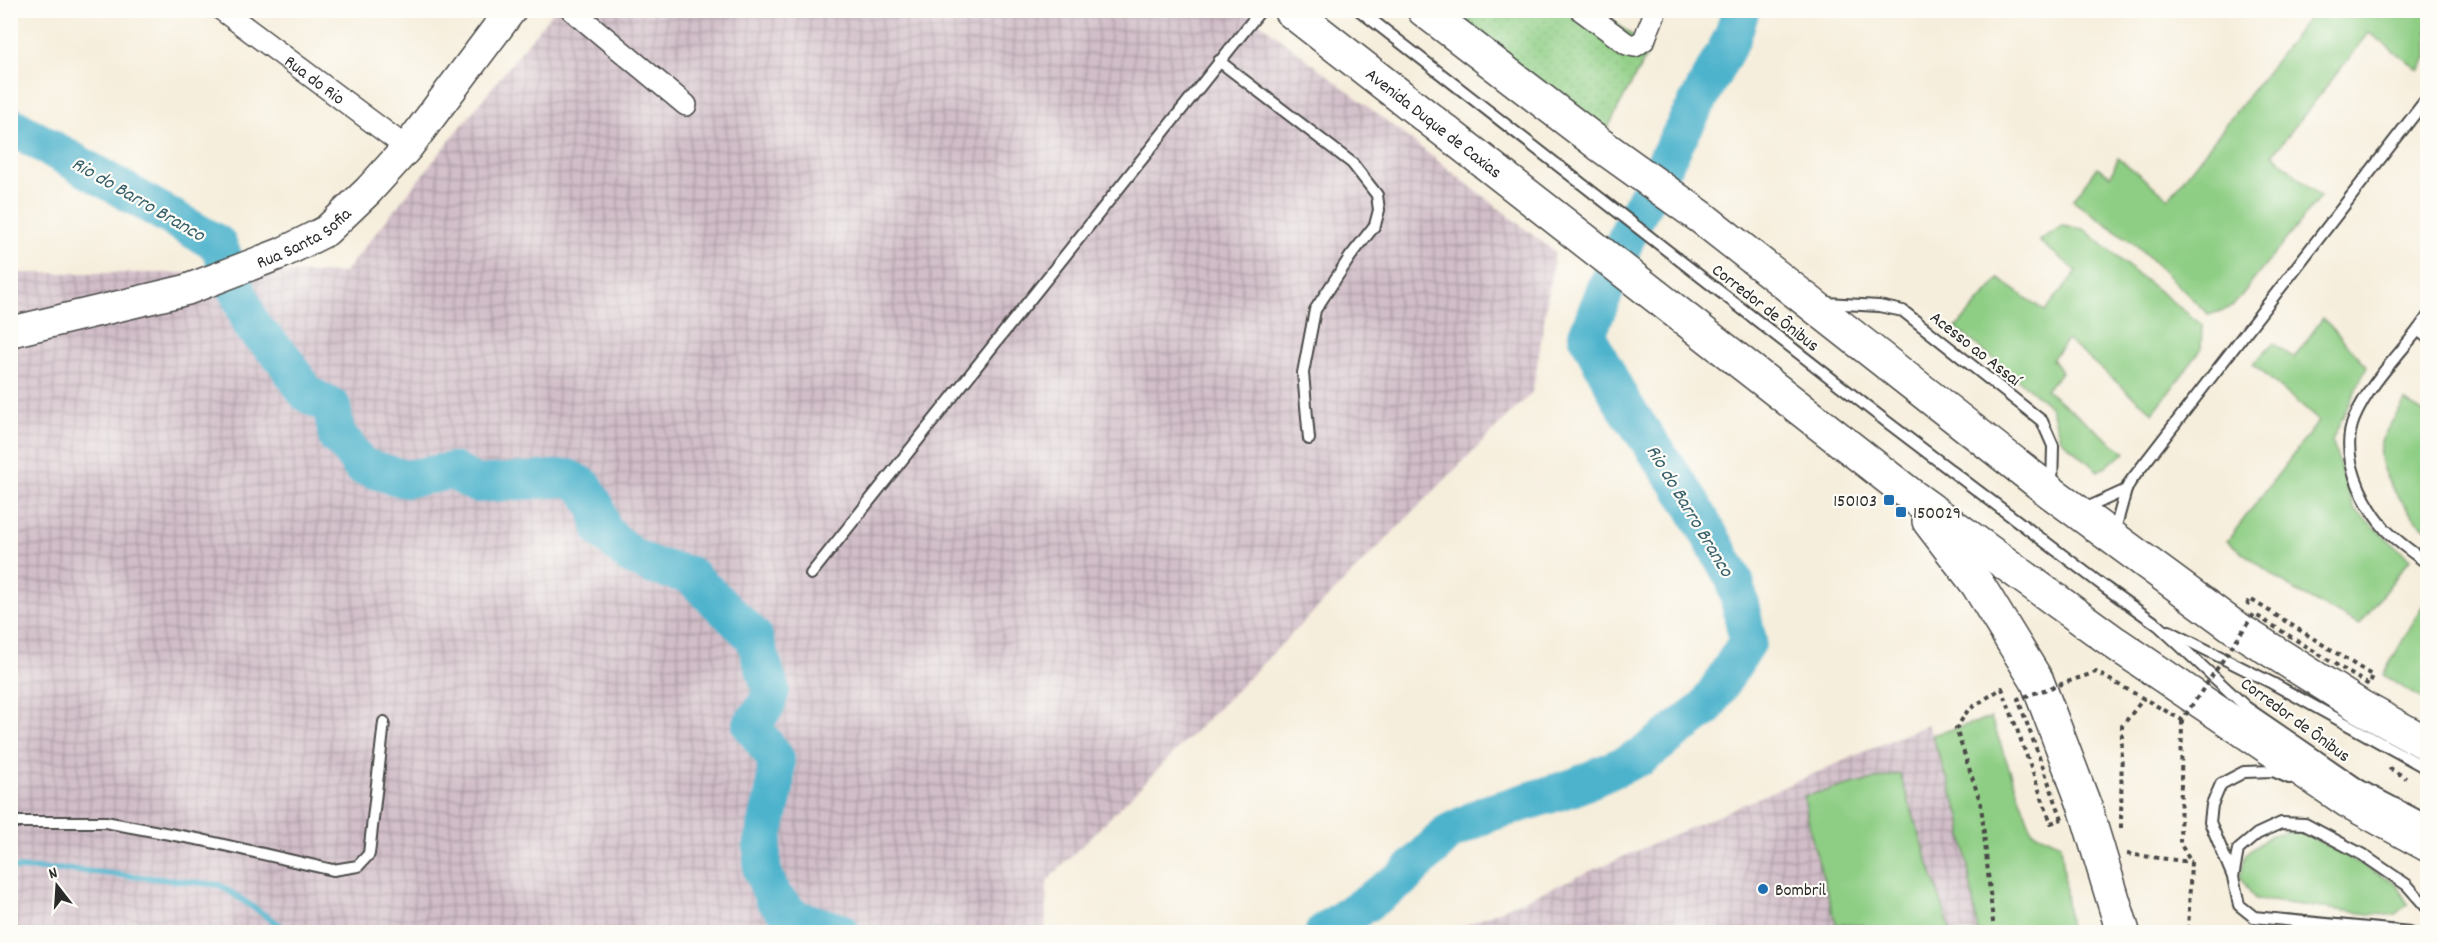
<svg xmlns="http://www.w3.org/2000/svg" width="2438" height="943" font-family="Dekko,sans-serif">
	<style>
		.industrial { fill: url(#industrial-grid) }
		.grass { fill: #8ece84; stroke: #5c7c58; stroke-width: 1.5 }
		.park { fill: url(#park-dots); stroke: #5c7c58; stroke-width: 1.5 }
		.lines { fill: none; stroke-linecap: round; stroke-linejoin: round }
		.stream { stroke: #4db3cc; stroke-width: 6 }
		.river { stroke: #4db3cc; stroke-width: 38 }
		.lane-casing { stroke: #494846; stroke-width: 14 }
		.street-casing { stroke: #494846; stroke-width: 24 }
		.secondary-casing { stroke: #494846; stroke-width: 33 }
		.highway-casing { stroke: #494846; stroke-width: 36 }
		.path { stroke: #494846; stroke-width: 4; stroke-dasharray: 4.5 4.5; stroke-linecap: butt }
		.lane { stroke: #fff; stroke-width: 10 }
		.street { stroke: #fff; stroke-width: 21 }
		.secondary { stroke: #fff; stroke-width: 30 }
		.highway { stroke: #fff; stroke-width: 33 }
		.path-bridge { stroke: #494846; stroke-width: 4; stroke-dasharray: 4.5 4.5; stroke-linecap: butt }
		.poi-dot { fill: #1f6fb2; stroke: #fdfcf7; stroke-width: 2 }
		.labels { text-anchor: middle; stroke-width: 4.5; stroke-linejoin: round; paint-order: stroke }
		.street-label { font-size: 18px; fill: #2b2b2b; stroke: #fdfcf7 }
		.poi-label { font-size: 18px; fill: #2b2b2b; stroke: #fdfcf7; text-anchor: start }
		.water-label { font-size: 20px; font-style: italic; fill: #39616b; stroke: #fdfcf7 }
	</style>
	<defs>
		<pattern id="industrial-grid" width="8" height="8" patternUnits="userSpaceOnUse" patternTransform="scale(1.5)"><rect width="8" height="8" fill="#d1bdc8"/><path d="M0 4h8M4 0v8" fill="none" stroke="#aa9aa3"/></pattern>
		<pattern id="park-dots" width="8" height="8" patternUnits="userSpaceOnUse" patternTransform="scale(1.5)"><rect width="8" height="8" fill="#8ece84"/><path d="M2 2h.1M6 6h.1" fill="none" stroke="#7bb172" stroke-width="1.8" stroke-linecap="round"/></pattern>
	</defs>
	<rect width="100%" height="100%" fill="#fdfcf7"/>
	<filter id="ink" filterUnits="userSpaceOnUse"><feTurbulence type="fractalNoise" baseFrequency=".0167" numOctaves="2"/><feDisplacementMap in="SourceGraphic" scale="12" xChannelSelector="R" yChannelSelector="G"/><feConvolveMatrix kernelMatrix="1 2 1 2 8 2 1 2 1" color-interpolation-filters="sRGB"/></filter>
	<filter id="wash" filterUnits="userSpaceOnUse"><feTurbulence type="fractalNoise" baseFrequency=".008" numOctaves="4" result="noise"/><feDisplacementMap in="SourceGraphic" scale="24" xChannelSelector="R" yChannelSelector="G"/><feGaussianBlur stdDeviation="1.35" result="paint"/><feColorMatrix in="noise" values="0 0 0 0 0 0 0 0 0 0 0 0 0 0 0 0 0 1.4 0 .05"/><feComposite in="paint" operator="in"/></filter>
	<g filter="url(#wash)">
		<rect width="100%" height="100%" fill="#f6eedc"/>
		<!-- industrial -->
		<g class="industrial">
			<polygon points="554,10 1245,11 1555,252 1533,391 1047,881 1045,932 11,932 10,273 344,273"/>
			<polygon points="1928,724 2000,932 1450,932"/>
		</g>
		<!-- grass -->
		<g class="grass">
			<polygon points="2314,11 2427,11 2427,58 2419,70 2369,33 2273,154 2320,197 2232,307 2209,315 2136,245 2073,200 2097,167 2111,176 2118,158 2169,198"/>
			<polygon points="2062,226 2084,229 2131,269 2202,325 2201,350 2153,413 2067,340 2052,359 2061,372 2046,390 2125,453 2098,471 2060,438 2051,407 1956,328 1999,279 2045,311 2077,271 2039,241"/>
			<polygon points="2323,318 2367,366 2332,440 2354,509 2410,559 2359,625 2294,590 2227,541 2319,421 2253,364 2273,343 2294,358"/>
			<path d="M2405 401 2427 415V530C2408 513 2372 470 2381 442 2386 428 2398 414 2405 401Z"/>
			<polygon points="2427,598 2427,702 2383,675"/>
			<polygon points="1991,718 2032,831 2061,844 2070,932 1978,932 1960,816 1932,735"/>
			<polygon points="1900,774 1951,932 1869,932 1864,925 1836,924 1811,835 1804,796"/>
			<polygon points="2290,831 2305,833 2396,884 2408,904 2394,915 2369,914 2255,899 2240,877 2246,854 2271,835"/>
		</g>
		<!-- park -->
		<polygon class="park" points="1449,11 1600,11 1650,49 1605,133"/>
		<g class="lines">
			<!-- stream -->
			<polyline class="stream" points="10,868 74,870 220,885 290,932"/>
			<!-- river -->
			<g class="river">
				<polyline points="10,125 218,244 252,326 283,358 307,394 332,407 337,437 346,445 361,466 405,479 453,471 476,484 568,478 585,487 597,509 602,530 631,556 653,566 690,575 754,637 771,690 766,706 751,725 776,759 775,788 762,845 762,870 773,897 794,918 841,932"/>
				<polyline points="1324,932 1403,878 1448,833 1486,814 1574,787 1641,757 1705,709 1748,641 1735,581 1691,502 1622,402 1587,335 1632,224 1732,38 1741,10"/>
			</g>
		</g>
	</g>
	<g filter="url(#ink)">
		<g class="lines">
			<!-- lane casing -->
			<g class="lane-casing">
				<g id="lane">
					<polyline points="1359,10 1887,422 2106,588 2158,625 2246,707 2361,786 2428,821"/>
					<polyline points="1219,61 1352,163 1377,195 1379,210 1375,225 1350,257 1315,310 1303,373 1309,439"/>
					<polyline points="1826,303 1879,306 1903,311 2042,421 2053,446 2052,487"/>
					<polyline points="2428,316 2418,330 2428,338"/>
					<path d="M2418 330C2396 358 2368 386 2354 419 2339 455 2362 502 2385 529 2397 542 2414 553 2428 564"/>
					<polyline points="2082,510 2126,490"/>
					<polyline points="2114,533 2126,490 2130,482 2428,97"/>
					<polyline points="811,574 1261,10"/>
					<polyline points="2169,631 2272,683 2428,769"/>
					<polyline points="2289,778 2273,771 2244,772 2221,784 2212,805 2210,822 2233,877 2239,905 2254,917 2410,932"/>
					<polyline points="10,822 105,822 202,840 333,870 358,866 369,854 384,722"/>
					<polyline points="2233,877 2238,850 2257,834 2281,823 2305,824 2363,855 2407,885 2428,909"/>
				</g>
			</g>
			<!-- street casing -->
			<g class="street-casing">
				<g id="street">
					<path id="s1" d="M222 10 407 148"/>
					<polyline points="572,10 686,105"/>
					<polyline points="1581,10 1627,44 1635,46 1644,40 1656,10"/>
				</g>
			</g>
			<!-- secondary casing -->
			<g class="secondary-casing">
				<g id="secondary">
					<path id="s2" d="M10 332 186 290 282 253 326 231 368 191 407 148 511 10"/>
				</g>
			</g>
			<!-- highway casing -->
			<g class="highway-casing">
				<g id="highway">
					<path id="s3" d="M1290 10 1908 493 2115 643 2348 801 2428 845"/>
					<polyline points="1424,10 1599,144 1701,217 2052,493 2233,626 2361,707 2428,744"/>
					<polyline points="1929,521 1978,585 2037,681 2085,807 2123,932"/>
				</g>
			</g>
			<!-- path -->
			<g class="path">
				<polyline points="2247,605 2250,599 2373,676 2370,682"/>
				<polyline points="2182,721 2180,843 2191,862 2188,932"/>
				<polyline points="2389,768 2406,778"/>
				<polyline points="2121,828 2122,726 2144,698"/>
				<polyline points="2127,854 2191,862"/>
				<polyline points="1994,932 1981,804 1956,729 1968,710 2002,688 2051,823 2062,819"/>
			</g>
			<!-- lane -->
			<use href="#lane" class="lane"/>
			<!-- street -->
			<use href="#street" class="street"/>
			<!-- secondary -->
			<use href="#secondary" class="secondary"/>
			<!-- highway -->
			<use href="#highway" class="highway"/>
			<!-- path-bridge -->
			<polyline class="path-bridge" points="2062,819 2018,699 2096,672 2182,720 2254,614 2369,685"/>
		</g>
	</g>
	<!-- markers -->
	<g class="poi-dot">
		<rect x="1883" y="494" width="12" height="12" rx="3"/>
		<rect x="1895" y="506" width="12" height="12" rx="3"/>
		<circle cx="1763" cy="889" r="6"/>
	</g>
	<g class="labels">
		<!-- street labels -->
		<g class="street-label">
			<text dy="6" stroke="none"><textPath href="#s1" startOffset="116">Rua do Rio</textPath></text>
			<text dy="6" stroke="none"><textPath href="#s3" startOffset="183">Avenida Duque de Caxias</textPath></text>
			<text dy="6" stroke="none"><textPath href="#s2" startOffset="310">Rua Santa Sofia</textPath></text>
			<text transform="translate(1766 307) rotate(38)" y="6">Corredor de Ônibus</text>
			<text transform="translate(1976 348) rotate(38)" y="6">Acesso ao Assaí</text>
			<text transform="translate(2296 719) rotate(36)" y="6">Corredor de Ônibus</text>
		</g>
		<!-- poi labels -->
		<g class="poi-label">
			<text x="1877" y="506" text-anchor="end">150103</text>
			<text x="1913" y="518">150029</text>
			<text x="1775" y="895">Bombril</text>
		</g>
		<!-- water labels -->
		<g class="water-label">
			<text transform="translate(139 198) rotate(30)" y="7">Rio do Barro Branco</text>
			<text transform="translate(1691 510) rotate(59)" y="7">Rio do Barro Branco</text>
		</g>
	</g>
	<!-- margin -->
	<rect width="2438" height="943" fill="none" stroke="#fdfcf7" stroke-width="36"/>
	<!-- north arrow -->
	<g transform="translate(57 886) rotate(343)" stroke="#fdfcf7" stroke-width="4.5" paint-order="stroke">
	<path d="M0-4.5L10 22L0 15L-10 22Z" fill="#2b2b2b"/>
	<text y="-9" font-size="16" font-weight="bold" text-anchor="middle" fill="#2b2b2b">N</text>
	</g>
</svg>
